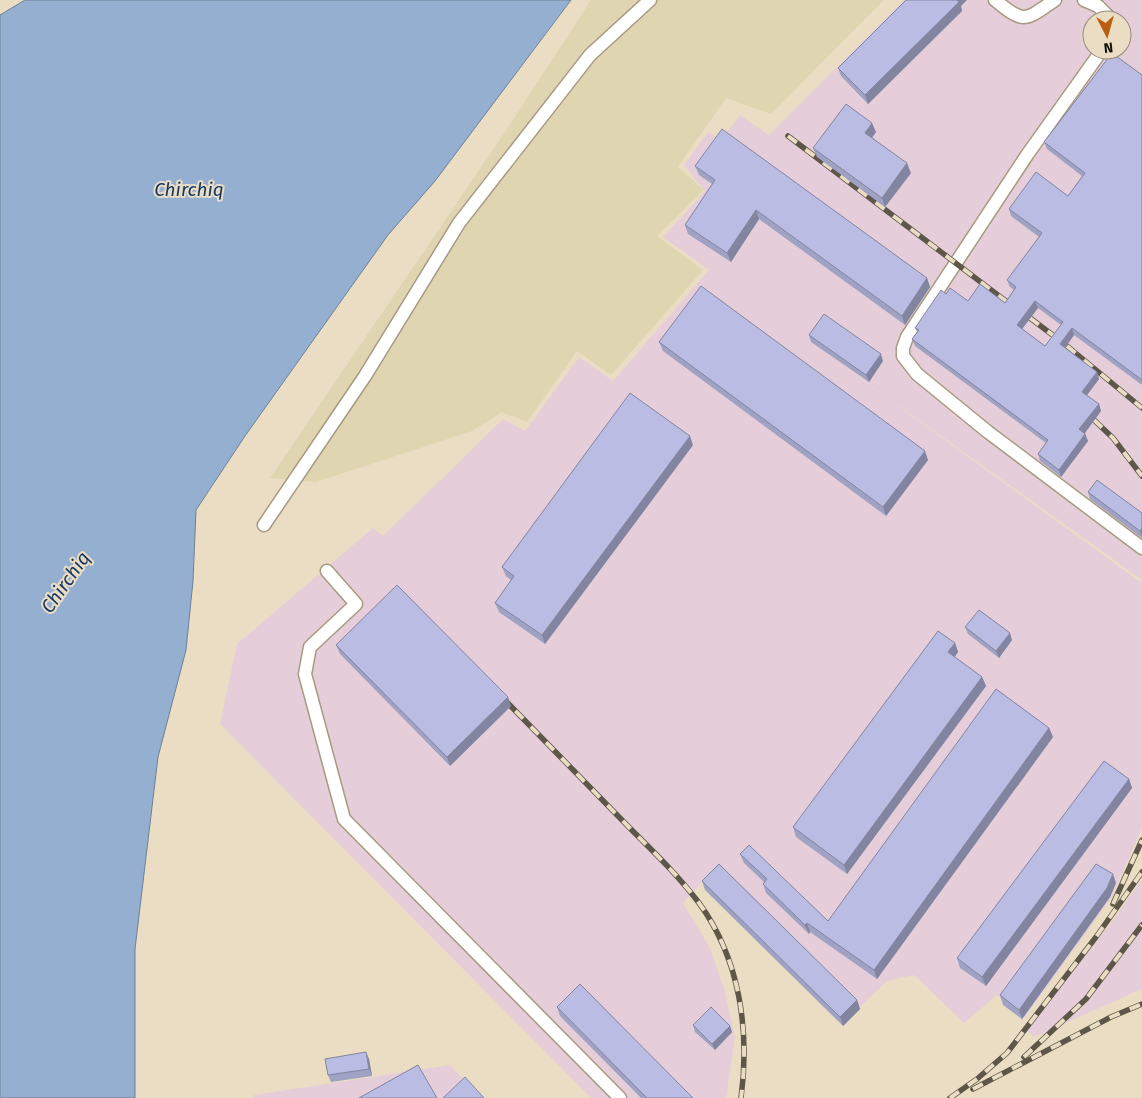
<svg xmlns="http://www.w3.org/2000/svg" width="1142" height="1098" font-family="'Fira Sans',sans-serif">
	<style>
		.industrial { fill: #e5ced9; fill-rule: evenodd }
		.sand { fill: #dfd5b1 }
		.water { fill: #95afd0; stroke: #6f8094 }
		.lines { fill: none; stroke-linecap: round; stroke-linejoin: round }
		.minor-casing { stroke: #a79a82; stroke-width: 15 }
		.minor { stroke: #fff; stroke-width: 12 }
		.rail-casing { stroke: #5e5648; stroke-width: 5.5 }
		.rail { stroke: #ebddc4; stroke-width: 4; stroke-dasharray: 11; stroke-linecap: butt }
		.wall { fill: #a0a2c4; fill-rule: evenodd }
		.shaded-wall { fill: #8284a0 }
		.building { fill: #babce4; stroke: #8284a0; fill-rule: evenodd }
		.labels { text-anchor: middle; stroke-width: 4; stroke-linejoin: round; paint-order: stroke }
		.water-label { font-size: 19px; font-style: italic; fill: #133863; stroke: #ebddc4 }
	</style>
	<rect width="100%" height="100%" fill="#ebddc4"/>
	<!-- industrial -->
	<g class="industrial">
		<path d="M904 0H1142V580L835 360 1142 583V828L1112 897 1022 1021 997 995 964 1023 914 975 887 981 860 1007 716 866 683 903 709 946 724 988 735 1038 726 1098H591L220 724 237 644 373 528 383 536 503 419 525 431 579 357 613 381 709 270 663 237 705 191 684 165 708 132 721 140 740 115 769 135ZM1092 20H1122V50H1092Z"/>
		<polygon points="1142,879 1142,989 1034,1037 1026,1030 1108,927"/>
		<polygon points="450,1065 481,1098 254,1098 254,1095"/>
	</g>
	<!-- sand -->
	<polygon class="sand" points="591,0 884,0 771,114 726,98 678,167 704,190 657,236 703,270 611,375 577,351 527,422 502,412 472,431 316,482 270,478 509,126"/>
	<!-- water -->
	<polygon class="water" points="25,0 571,0 435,181 388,235 245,436 196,510 193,581 186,650 158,757 135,949 135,1098 0,1098 0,15"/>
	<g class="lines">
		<!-- minor casing -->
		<g class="minor-casing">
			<g id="minor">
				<path d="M995 0C1025 25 1025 20 1055 0"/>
				<polyline points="1084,0 1098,6 1112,20"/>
				<polyline points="1102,50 1027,155 907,337 903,348 903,356 917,374 988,432 1142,548"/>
				<polyline points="264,525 365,376 459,223 590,55 650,0"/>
				<polyline points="327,571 356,604 310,647 305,674 344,819 620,1098"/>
			</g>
		</g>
		<!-- minor -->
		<use href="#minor" class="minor"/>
		<!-- rail casing -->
		<g class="rail-casing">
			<g id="rail">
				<polyline points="788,136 1011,305"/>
				<polyline points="1030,318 1058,339"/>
				<polyline points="1067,346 1142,408"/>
				<polyline points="1094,420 1113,438 1142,476"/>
				<path d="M500 695C540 736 579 776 619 817 646 845 676 872 699 903 740 959 750 1031 741 1098"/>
				<polyline points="1113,904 1142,840"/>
				<polyline points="1024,1057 1086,999 1142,925"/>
				<polyline points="973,1089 1111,1017 1142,1004"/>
				<polyline points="950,1098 977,1079 1007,1053 1096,937 1142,872"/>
			</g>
		</g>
		<!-- rail -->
		<use href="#rail" class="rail"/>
	</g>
	<!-- wall -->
	<g class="wall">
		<polygon points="961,6 962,11 868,104 841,76 838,68"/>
		<path d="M1142 75V385L1074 335 1065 348 1097 372 1099 379 1087 395 1099 404 1101 411 1085 433 1088 441 1061 477 1040 461 1038 454 1046 443 915 346 912 339 917 332 915 328 946 294 968 301 1005 303 1014 290 1010 287 1007 280 1039 237 1011 216 1009 209 1068 196 1082 176 1047 149 1044 142ZM1038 308 1061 325 1045 346 1022 329Z"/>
		<polygon points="876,132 872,137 911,173 885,207 817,157 813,148"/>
		<polygon points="695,166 927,278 930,287 905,325 759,219 731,262 688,234 685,225 712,184 699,175"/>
		<polygon points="809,335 883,361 869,382 811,342"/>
		<polygon points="659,342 928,460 886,516 663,351"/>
		<polygon points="693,445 545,644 499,612 495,603 511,580 506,576 502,567"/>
		<polygon points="1088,492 1142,513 1142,538 1090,499"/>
		<polygon points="965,627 1012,640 999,658 968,634"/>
		<polygon points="955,643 958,652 955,657 982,677 986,686 847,874 796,837 793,827"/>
		<polygon points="336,645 511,706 450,766 340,654"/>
		<polygon points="1049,728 1053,737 877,979 810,932 809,934 766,893 763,884 764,882 744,863 740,854 828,921"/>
		<polygon points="1129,779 1132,788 986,986 960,968 957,958"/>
		<polygon points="702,881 857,1000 860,1009 843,1026 705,890"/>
		<polygon points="1116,883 1110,897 1022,1019 1003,1005 1000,995"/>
		<polygon points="557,1007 693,1098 641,1098 560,1016"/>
		<polygon points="693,1025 730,1026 732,1032 715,1050 695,1032"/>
		<polygon points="369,1059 372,1076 331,1082 328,1075"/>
	</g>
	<!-- shaded-wall -->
	<g class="shaded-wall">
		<polygon points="956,0 967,0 961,6 962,11 868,104 865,95"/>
		<polygon points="872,123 876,132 869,142 865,133"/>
		<polygon points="907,163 911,173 885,207 882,198"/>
		<polygon points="756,210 759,219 731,262 727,253"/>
		<polygon points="927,278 930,287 905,325 902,316"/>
		<polygon points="1035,301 1038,308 1019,333 1017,325"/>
		<polygon points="1072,328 1074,335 1062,352 1060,344"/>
		<polygon points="881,354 883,361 869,382 866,375"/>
		<polygon points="1097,372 1099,379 1084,399 1082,392"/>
		<polygon points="1099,404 1101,411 1082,437 1079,429"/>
		<polygon points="1085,434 1088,441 1061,477 1059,470"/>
		<polygon points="690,436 693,445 545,644 542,635"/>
		<polygon points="925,451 928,460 886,516 883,507"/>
		<polygon points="1142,528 1142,537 1140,531"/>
		<polygon points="1010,633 1012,640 999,658 996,651"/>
		<polygon points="955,643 958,652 951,661 948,652"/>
		<polygon points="982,677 986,686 847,874 844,865"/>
		<polygon points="508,697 511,706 450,766 447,757"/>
		<polygon points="1049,728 1053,737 877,979 874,970"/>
		<polygon points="1129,779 1132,788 986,986 982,977"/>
		<polygon points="1113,874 1116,883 1110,897 1022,1019 1019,1010"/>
		<polygon points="807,923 810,932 809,934 805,925"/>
		<polygon points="857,1000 860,1009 843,1026 840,1017"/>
		<polygon points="730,1026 732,1032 715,1050 712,1044"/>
		<polygon points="366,1052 369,1059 372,1076 369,1069"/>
	</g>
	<!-- building -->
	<g class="building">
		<polygon points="906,0 957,0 959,2 865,95 838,68"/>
		<path d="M1112 53 1142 75V380L1072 328 1060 344 1097 372 1082 392 1099 404 1079 429 1085 434 1059 470 1038 454 1048 440 912 339 919 330 915 328 941 290 946 294 950 288 968 301 980 284 1005 303 1016 287 1007 280 1042 233 1009 209 1036 172 1068 196 1085 173 1044 142ZM1035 301 1063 322 1045 346 1017 325Z"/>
		<polygon points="846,104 872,123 865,133 907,163 882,198 813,148"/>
		<polygon points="722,129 927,278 902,316 756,210 727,253 685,225 715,180 695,166"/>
		<polygon points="701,286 925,451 883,507 659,342"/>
		<polygon points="824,314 881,354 866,375 809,335"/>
		<polygon points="630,393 690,436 542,635 495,603 514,576 502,567"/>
		<polygon points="1097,480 1142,513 1142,528 1140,531 1088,492"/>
		<polygon points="397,585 508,697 447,757 336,645"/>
		<polygon points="979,610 1010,633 996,651 965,627"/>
		<polygon points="938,631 955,643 948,652 982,677 844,865 793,827"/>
		<polygon points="996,689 1049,728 874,970 807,923 805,925 763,884 767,879 740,854 749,845 828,921"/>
		<polygon points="1104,761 1129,779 982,977 957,958"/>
		<polygon points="719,864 857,1000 840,1017 702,881"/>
		<polygon points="1096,864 1113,874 1107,888 1019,1010 1000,995"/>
		<polygon points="580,984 693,1098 647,1098 557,1007"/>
		<polygon points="711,1007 730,1026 712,1044 693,1025"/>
		<polygon points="366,1052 369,1069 328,1075 325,1059"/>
		<polygon points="418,1065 437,1098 359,1098"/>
		<polygon points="465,1077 484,1098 443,1098"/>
	</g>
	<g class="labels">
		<!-- water labels -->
		<g class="water-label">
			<text x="189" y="196">Chirchiq</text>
			<text transform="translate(65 582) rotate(-55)" y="7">Chirchiq</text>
		</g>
	</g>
	<!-- north arrow -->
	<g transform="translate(1107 35) rotate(174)"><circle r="24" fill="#ebddc4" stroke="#968b79"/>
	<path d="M0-4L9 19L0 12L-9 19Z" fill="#bb5e0f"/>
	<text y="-8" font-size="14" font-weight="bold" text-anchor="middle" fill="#161108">N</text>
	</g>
</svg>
